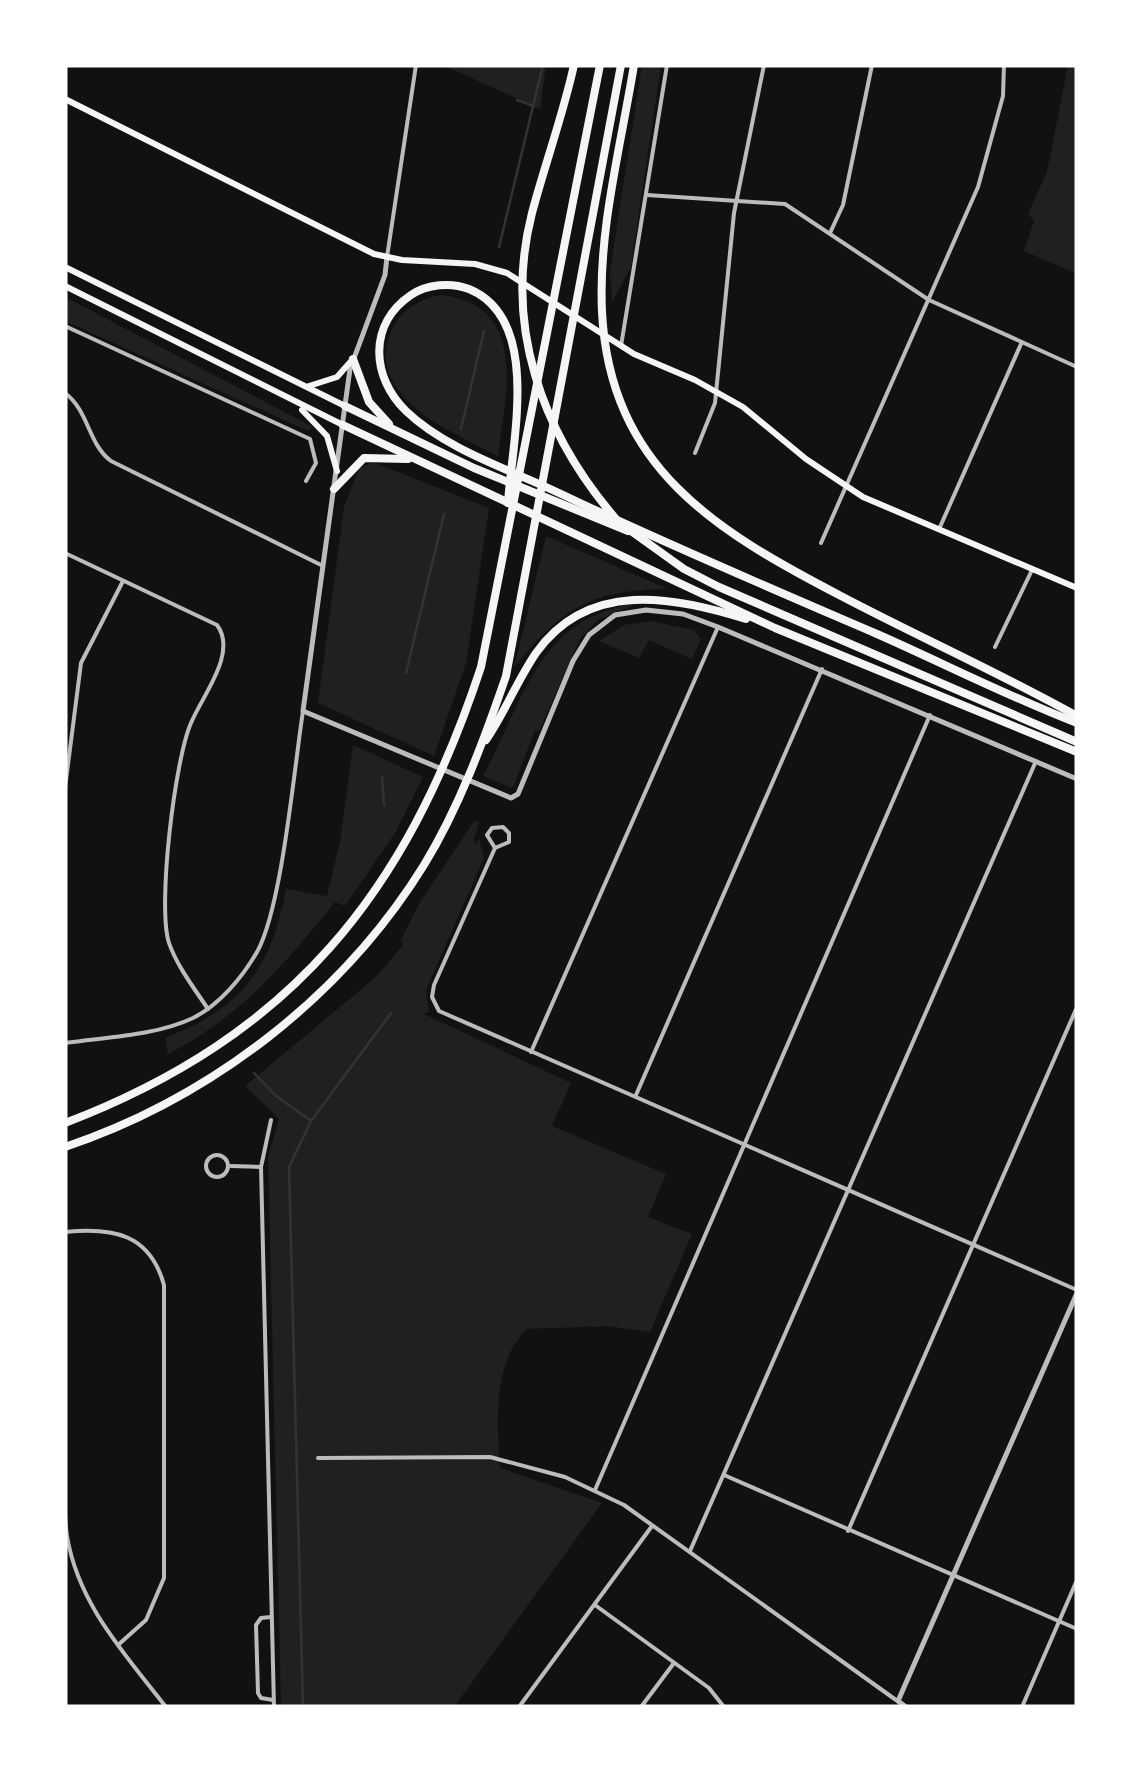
<svg xmlns="http://www.w3.org/2000/svg" width="1142" height="1772" font-family="'Noto Sans',sans-serif">
	<style>
		.green { fill: #202020 }
		.lines { fill: none; stroke-linecap: round; stroke-linejoin: round }
		.stream { stroke: #333; stroke-width: 2.5 }
		.minor { stroke: #bcbcbc; stroke-width: 4 }
		.tertiary { stroke: #bcbcbc; stroke-width: 5 }
		.secondary { stroke: #f5f5f5; stroke-width: 6 }
		.motorway { stroke: #f5f5f5; stroke-width: 8 }
	</style>
	<rect width="100%" height="100%" fill="#111"/>
	<!-- green -->
	<g class="green">
		<polygon points="443,65 546,65 540,109"/>
		<polygon points="642,65 661,65 631,267 612,302 610,271"/>
		<polygon points="1068,65 1077,65 1077,274 1024,251 1034,221 1028,214 1047,172"/>
		<path d="M440 295C529 304 506 394 498 456 454 432 363 398 391 331 400 310 419 300 440 295Z"/>
		<polygon points="65,297 313,427 308,431 65,321"/>
		<polygon points="373,462 489,508 466,663 434,756 318,703 344,507 359,469"/>
		<path d="M546 536 668 589C590 590 562 608 514 668Z"/>
		<path d="M639 603 598 620 580 639 539 731 535 730 514 785 511 788 483 776C525 699 538 616 639 603Z"/>
		<polygon points="650,621 694,630 701,639 692,659 649,640 639,658 599,641 624,625"/>
		<path d="M353 745 423 777 395 833 345 906 335 902C286 963 239 1018 168 1054L165 1038C242 1008 271 969 286 889L327 896 340 842Z"/>
		<path d="M474 821 479 822 474 840 477 845 479 838 484 858 426 990 429 1013H422L571 1083 552 1126 666 1174 648 1217 692 1234 650 1332 607 1326 527 1329C492 1362 497 1425 500 1468L602 1503 454 1707H281L268 1157 279 1119 245 1086 377 976 403 945 401 940 420 902Z"/>
	</g>
	<g class="lines">
		<!-- stream -->
		<g class="stream">
			<polyline points="517,100 534,106"/>
			<polyline points="499,247 543,65"/>
			<polyline points="461,429 484,331"/>
			<polyline points="406,673 444,514"/>
			<polyline points="382,777 384,805"/>
			<polyline points="254,1073 276,1096 310,1120"/>
			<polyline points="303,1707 289,1167 311,1121 391,1013"/>
		</g>
		<!-- minor -->
		<g class="minor">
			<polyline points="647,195 785,204 929,300 1077,367"/>
			<polyline points="830,233 843,205 872,65"/>
			<polyline points="387,257 416,65"/>
			<polyline points="65,326 310,439 316,463 306,481"/>
			<polyline points="621,346 667,65"/>
			<path d="M65 393C89 411 88 444 111 461L323 566"/>
			<polyline points="695,453 715,403 734,213 764,65"/>
			<polyline points="940,527 1021,344"/>
			<polyline points="821,543 978,187 1003,96 1004,65"/>
			<path d="M65 553 217 625C238 653 202 696 191 723 175 759 157 906 169 943 177 966 194 988 208 1009"/>
			<polyline points="995,647 1032,570"/>
			<polyline points="65,788 81,663 123,581"/>
			<polyline points="495,848 487,835 492,828 503,827 509,833 509,842 495,848 434,985 432,997 439,1011 1077,1290"/>
			<path d="M65 1043C106 1037 155 1036 193 1018 219 1005 242 978 257 952 282 907 294 769 303 711"/>
			<polyline points="531,1052 718,627"/>
			<polyline points="636,1095 822,669"/>
			<polyline points="271,1120 261,1167 274,1707"/>
			<circle cx="217" cy="1166" r="11"/>
			<polyline points="231,1166 261,1167"/>
			<path d="M65 1232C113 1227 150 1234 164 1285V1578L146 1620 118 1645"/>
			<path d="M65 1429C65 1463 62 1502 67 1536 78 1604 125 1654 166 1707"/>
			<polyline points="318,1458 490,1457 565,1477 624,1505 896,1700"/>
			<polyline points="724,1475 1077,1629"/>
			<polyline points="595,1490 930,715"/>
			<polyline points="848,1531 1077,1007"/>
			<polyline points="690,1551 1036,761"/>
			<polyline points="595,1605 709,1688 724,1707"/>
			<polyline points="271,1617 261,1618 256,1625 258,1693 261,1698 273,1700"/>
			<polyline points="519,1707 652,1526"/>
			<polyline points="641,1707 674,1663"/>
			<polyline points="1022,1707 1077,1580"/>
		</g>
		<!-- tertiary -->
		<g class="tertiary">
			<polyline points="387,257 385,275 350,369 303,711 511,798 518,794 573,661 589,635 615,615 646,610 683,614 718,627 1077,779"/>
			<polyline points="906,1707 898,1701 1077,1293"/>
		</g>
		<!-- secondary -->
		<g class="secondary">
			<polyline points="65,99 374,254 402,260 475,264 507,273 634,354 695,380 743,407 806,459 863,497 1077,588"/>
			<polyline points="65,267 345,406"/>
			<polyline points="65,286 343,425"/>
			<polyline points="309,386 337,377 353,359"/>
			<polyline points="302,410 327,436 337,471"/>
		</g>
		<!-- motorway -->
		<g class="motorway">
			<path d="M574 65C563 115 545 164 532 213 503 326 542 433 616 519"/>
			<path d="M634 65C621 145 598 231 602 312 610 468 716 531 841 596 919 637 1000 673 1077 716"/>
			<polyline points="353,359 369,402 389,424"/>
			<polyline points="345,406 474,468 628,531"/>
			<polyline points="343,425 775,628 1077,752"/>
			<polyline points="334,489 364,458 408,459"/>
			<path d="M508 503C512 440 542 319 469 289 451 282 427 284 411 295 368 324 371 377 406 411 445 449 511 470 559 493 664 543 770 588 877 634 943 663 1009 697 1077 723"/>
			<polyline points="631,531 684,569 719,587 1077,742"/>
			<path d="M486 740C505 712 517 681 536 653 588 580 673 596 746 619"/>
			<path d="M65 1123C292 1036 406 894 481 667L600 65"/>
			<path d="M65 1147C211 1098 343 996 424 865 459 808 484 740 506 676L621 65"/>
		</g>
	</g>
	<!-- border -->
	<rect width="1142" height="1772" fill="none" stroke="#ffffff" stroke-width="135"/>
</svg>
